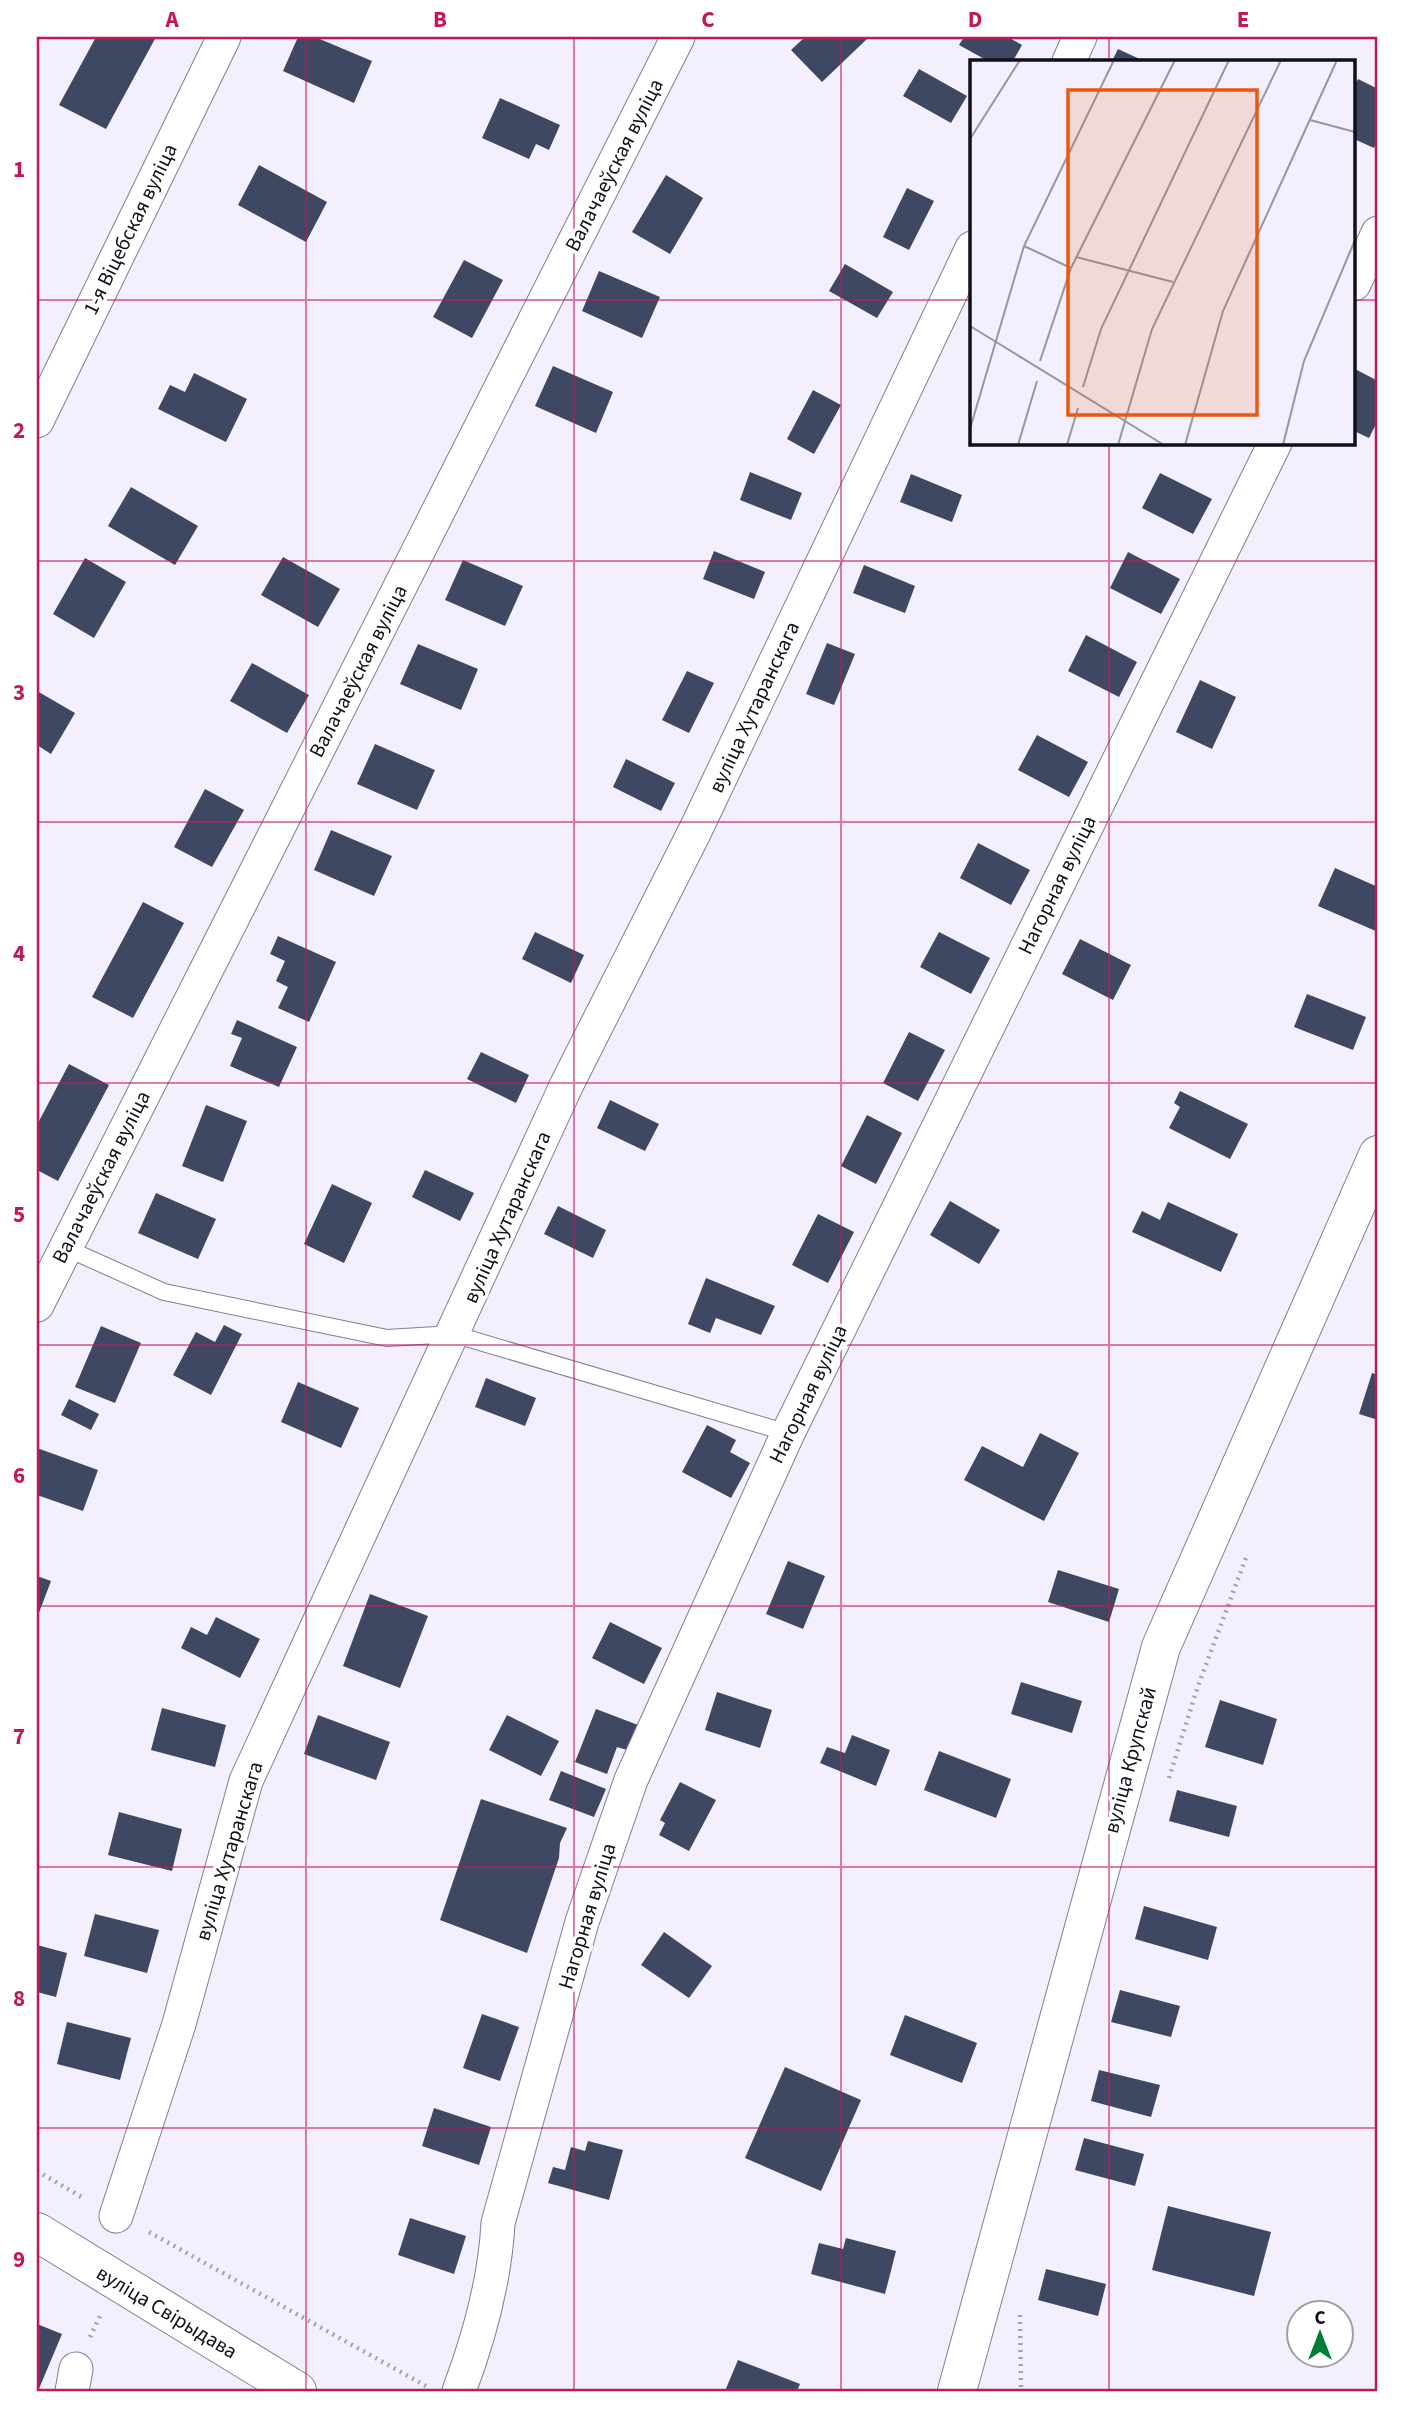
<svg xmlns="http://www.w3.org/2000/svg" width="1415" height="2428" font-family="'Source Sans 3',sans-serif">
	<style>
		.building { fill: #3e4863 }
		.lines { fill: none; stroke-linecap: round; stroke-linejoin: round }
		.lane-casing { stroke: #857b9a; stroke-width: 18 }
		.street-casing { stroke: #857b9a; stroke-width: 35 }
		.secondary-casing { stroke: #857b9a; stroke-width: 40 }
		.primary-casing { stroke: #857b9a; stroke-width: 40 }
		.path { stroke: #a4a0ae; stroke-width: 4.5; stroke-dasharray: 2 5; stroke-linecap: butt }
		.lane { stroke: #fff; stroke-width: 16 }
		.street { stroke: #fff; stroke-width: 33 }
		.secondary { stroke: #fff; stroke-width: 38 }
		.primary { stroke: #fff; stroke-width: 38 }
		.grid { fill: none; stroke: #c2185b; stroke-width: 2; stroke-opacity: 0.55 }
		.labels { text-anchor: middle; stroke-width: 7; stroke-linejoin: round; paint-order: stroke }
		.street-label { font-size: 21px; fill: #120e1a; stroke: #fff }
		.inset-road { fill: none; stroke: #9995a2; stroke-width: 2 }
		.view { fill: #e8590c; fill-opacity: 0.15; stroke: #e8590c; stroke-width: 3.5 }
		.inset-edge { fill: none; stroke: #120e1a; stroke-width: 3.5 }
		.neatline { fill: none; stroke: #c2185b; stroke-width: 2.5 }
		.grid-label { font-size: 23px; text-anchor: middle; font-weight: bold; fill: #c2185b }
	</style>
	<rect width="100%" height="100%" fill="#f3effd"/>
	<!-- building -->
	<g class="building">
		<polygon points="96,37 156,37 106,129 59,105"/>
		<polygon points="298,37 315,37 372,61 354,103 283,71"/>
		<polygon points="805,37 869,37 822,82 791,50"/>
		<polygon points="964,37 1008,37 1022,45 1013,61 988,61 959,45"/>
		<polygon points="1118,49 1144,61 1112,61"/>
		<polygon points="919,69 967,96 951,123 903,96"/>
		<polygon points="1358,79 1378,89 1378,138 1374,148 1354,139 1354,87"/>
		<polygon points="500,98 560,125 549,150 536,144 529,159 482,138"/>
		<polygon points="259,165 327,202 306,242 238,205"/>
		<polygon points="666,175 703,198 670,254 632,232"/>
		<polygon points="907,188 934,201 909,250 883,237"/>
		<polygon points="464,260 503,280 472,338 433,317"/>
		<polygon points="845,264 893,292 877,318 829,291"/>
		<polygon points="599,271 660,297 642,338 582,311"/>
		<polygon points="553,366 613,392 596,433 535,406"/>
		<polygon points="1355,369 1378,381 1378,420 1369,438 1354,431"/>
		<polygon points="194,373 247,399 226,442 158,409 170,385 185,392"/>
		<polygon points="813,390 841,405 814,454 787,439"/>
		<polygon points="750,472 802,493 791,520 740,500"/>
		<polygon points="1160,473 1212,499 1193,534 1142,508"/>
		<polygon points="911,474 962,495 952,522 900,502"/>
		<polygon points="131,487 198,526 175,565 108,526"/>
		<polygon points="714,551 765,572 754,599 703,579"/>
		<polygon points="1128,552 1180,579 1161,614 1110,588"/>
		<polygon points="283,557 340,589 318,627 261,595"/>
		<polygon points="85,558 126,582 94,638 53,614"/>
		<polygon points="463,560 523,586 505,626 445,600"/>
		<polygon points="864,565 915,586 905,613 853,593"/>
		<polygon points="1086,635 1137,662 1119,697 1068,671"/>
		<polygon points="827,643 855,654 834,705 806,694"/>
		<polygon points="418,644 478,669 461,710 400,684"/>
		<polygon points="252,663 309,695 287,733 230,701"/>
		<polygon points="687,671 714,683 689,733 662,720"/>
		<polygon points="1200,680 1236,697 1212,749 1176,732"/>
		<polygon points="37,691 75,713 51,754 37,745"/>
		<polygon points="1037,735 1088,762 1069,797 1018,770"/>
		<polygon points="375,744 435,770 417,810 357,784"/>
		<polygon points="626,759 675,783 661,811 613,787"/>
		<polygon points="205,789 244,810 212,867 174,847"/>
		<polygon points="331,830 392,856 374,896 314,870"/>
		<polygon points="978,843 1030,870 1011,905 960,878"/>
		<polygon points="1335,868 1378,887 1378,932 1318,906"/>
		<polygon points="143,902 184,923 133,1018 92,997"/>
		<polygon points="535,932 584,955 571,983 522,959"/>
		<polygon points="939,932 990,958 971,994 920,967"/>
		<polygon points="278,936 336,962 309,1022 278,1008 288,987 276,981 285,961 270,954"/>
		<polygon points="1080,939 1131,965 1113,1000 1062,974"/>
		<polygon points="1307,994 1366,1017 1353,1050 1294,1027"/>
		<polygon points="237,1020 297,1047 279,1087 230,1066 242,1038 231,1034"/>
		<polygon points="909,1032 945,1050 918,1101 883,1083"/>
		<polygon points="481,1052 529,1075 516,1103 467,1079"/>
		<polygon points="69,1064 109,1085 58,1181 37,1170 37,1125"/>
		<polygon points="1180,1091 1248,1124 1230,1159 1169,1128 1180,1107 1174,1103"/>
		<polygon points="610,1100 659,1124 645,1151 597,1128"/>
		<polygon points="206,1105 247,1121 223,1182 182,1166"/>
		<polygon points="867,1115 902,1133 876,1184 841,1166"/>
		<polygon points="425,1170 474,1193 460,1221 412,1197"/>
		<polygon points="332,1184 372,1203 344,1263 304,1244"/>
		<polygon points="156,1193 216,1219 198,1259 138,1233"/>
		<polygon points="950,1201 1000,1230 979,1264 930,1235"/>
		<polygon points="1168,1202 1238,1234 1221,1272 1132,1232 1142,1211 1160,1220"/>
		<polygon points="558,1206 606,1230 593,1258 544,1234"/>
		<polygon points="818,1214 854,1232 828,1283 792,1265"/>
		<polygon points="706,1278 775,1306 761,1335 716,1318 710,1333 688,1324"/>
		<polygon points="224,1325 242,1334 211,1395 173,1375 196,1332 215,1342"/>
		<polygon points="101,1326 141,1343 115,1403 75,1387"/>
		<polygon points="1372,1373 1378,1375 1378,1420 1359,1414"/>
		<polygon points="486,1378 536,1398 525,1426 475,1407"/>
		<polygon points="298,1382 359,1408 341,1448 281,1422"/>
		<polygon points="69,1399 99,1414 91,1430 61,1415"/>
		<polygon points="707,1425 736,1440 730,1452 750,1463 731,1498 682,1472"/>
		<polygon points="1040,1433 1079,1453 1044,1521 964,1480 982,1446 1023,1467"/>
		<polygon points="37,1448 98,1470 83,1511 37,1495"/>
		<polygon points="788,1561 825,1576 803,1629 766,1614"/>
		<polygon points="1058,1570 1119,1589 1109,1622 1048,1602"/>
		<polygon points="37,1576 51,1581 37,1618"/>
		<polygon points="370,1594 428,1616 400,1688 343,1666"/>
		<polygon points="216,1617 260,1639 240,1678 181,1648 191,1627 207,1635"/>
		<polygon points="610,1622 662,1648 644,1684 592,1658"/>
		<polygon points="1021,1682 1082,1701 1072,1733 1011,1714"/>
		<polygon points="717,1692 772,1710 760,1748 705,1730"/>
		<polygon points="1220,1700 1277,1719 1263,1765 1205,1747"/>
		<polygon points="162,1708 226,1725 215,1767 151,1750"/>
		<polygon points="596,1709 638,1725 627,1750 617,1747 607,1774 575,1762"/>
		<polygon points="318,1715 390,1742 376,1780 304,1754"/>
		<polygon points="507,1715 559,1741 541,1776 489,1750"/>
		<polygon points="852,1735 890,1750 876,1786 820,1763 827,1747 845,1753"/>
		<polygon points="939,1751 1011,1779 996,1818 924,1790"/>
		<polygon points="561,1771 606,1789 594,1817 549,1800"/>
		<polygon points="680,1782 716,1800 689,1851 659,1835 665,1823 660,1820"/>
		<polygon points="1177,1790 1237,1806 1229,1837 1169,1821"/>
		<polygon points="481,1799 567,1828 560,1843 559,1858 527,1953 440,1920"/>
		<polygon points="119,1812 182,1829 172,1871 108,1855"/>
		<polygon points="1144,1906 1217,1927 1208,1960 1135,1939"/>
		<polygon points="95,1914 159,1930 147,1973 84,1956"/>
		<polygon points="664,1932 712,1966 689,1998 641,1965"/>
		<polygon points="37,1945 67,1953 56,1997 37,1992"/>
		<polygon points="1120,1990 1180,2006 1171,2037 1111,2022"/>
		<polygon points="482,2014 519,2027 500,2081 463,2068"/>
		<polygon points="905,2015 977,2043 962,2083 890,2055"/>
		<polygon points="67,2022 131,2038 120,2080 57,2064"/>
		<polygon points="785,2067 861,2100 821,2191 745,2158"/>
		<polygon points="1099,2070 1160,2085 1151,2117 1091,2101"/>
		<polygon points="434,2108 491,2127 479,2165 422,2146"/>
		<polygon points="1084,2138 1144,2154 1135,2186 1075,2170"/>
		<polygon points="588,2141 623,2150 609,2200 548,2183 553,2167 565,2170 571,2147 585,2151"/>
		<polygon points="1168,2206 1271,2232 1254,2296 1152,2270"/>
		<polygon points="410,2218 466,2236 454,2274 398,2255"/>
		<polygon points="846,2238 896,2251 885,2294 811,2274 819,2243 843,2249"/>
		<polygon points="1046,2269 1106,2284 1098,2316 1038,2300"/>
		<polygon points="37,2324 62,2334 38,2391 37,2391"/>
		<polygon points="738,2360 800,2384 797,2391 725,2391"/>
	</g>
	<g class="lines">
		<!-- lane casing -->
		<g class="lane-casing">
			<polyline id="lane" points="66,1248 164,1292 387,1338 453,1334 788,1433"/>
		</g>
		<!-- street casing -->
		<g class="street-casing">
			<g id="street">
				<polyline points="1069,61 1080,37"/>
				<polyline points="1354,284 1378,233"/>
				<polyline points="37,421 224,37"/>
				<polyline points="37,1305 678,37"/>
				<polyline points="116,2216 179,2024 246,1781 567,1084 695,831 972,248"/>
				<polyline points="72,2391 76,2369"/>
				<path d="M459 2391C479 2338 495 2280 498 2223L582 1922 631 1780 788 1433 1275 443"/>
			</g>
		</g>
		<!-- secondary casing -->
		<g class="secondary-casing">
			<polyline id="secondary" points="37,2232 297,2391"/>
		</g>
		<!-- primary casing -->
		<g class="primary-casing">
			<polyline id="primary" points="957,2391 1161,1647 1378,1155"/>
		</g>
		<!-- path -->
		<g class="path">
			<polyline points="1169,1778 1198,1686 1247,1555"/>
			<polyline points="37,2171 85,2199"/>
			<polyline points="149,2232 426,2386"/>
			<polyline points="1020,2315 1021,2391"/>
			<polyline points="90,2337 100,2316"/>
		</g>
		<!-- lane -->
		<use href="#lane" class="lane"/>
		<!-- street -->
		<use href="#street" class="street"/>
		<!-- secondary -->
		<use href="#secondary" class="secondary"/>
		<!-- primary -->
		<use href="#primary" class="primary"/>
	</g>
	<!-- grid -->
	<path class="grid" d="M306 37V2391M574 37V2391M841 37V2391M1109 37V61M37 300H972M1354 300H1378M1109 443V2391M37 561H1378M37 822H1378M37 1083H1378M37 1345H1378M37 1606H1378M37 1867H1378M37 2128H1378"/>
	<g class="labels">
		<!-- street labels -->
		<g class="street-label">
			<text transform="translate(614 165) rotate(-63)" y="7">Валачаеўская вуліца</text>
			<text transform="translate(130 229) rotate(-64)" y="7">1-я Віцебская вуліца</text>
			<text transform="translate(358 671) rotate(-63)" y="7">Валачаеўская вуліца</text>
			<text transform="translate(754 707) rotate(-65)" y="7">вуліца Хутаранскага</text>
			<text transform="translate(1057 885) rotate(-64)" y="7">Нагорная вуліца</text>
			<text transform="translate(101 1177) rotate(-63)" y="7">Валачаеўская вуліца</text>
			<text transform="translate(507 1217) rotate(-66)" y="7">вуліца Хутаранскага</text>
			<text transform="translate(808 1394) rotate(-64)" y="7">Нагорная вуліца</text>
			<text transform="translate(1130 1760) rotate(-75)" y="7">вуліца Крупскай</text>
			<text transform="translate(229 1851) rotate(-73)" y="7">вуліца Хутаранскага</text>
			<text transform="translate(587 1916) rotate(-73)" y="7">Нагорная вуліца</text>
			<text transform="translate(167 2312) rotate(31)" y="7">вуліца Свірыдава</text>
		</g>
	</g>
	<!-- overview -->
	<g transform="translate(970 60)">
		<rect width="385" height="385" fill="#f3effd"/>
		<path class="inset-road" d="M340 60 385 72M0 79 50 0M54 186 101 208M106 197 203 222M0 266 194 385M70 301 101 208 205 0M113 327 131 269 259 0M0 369 54 186 144 0M48 385 67 321M97 385 108 348M148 385 182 269 311 0M215 385 253 251 367 0M313 385 334 301 385 180"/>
		<path class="view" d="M98 30H287V355H98Z"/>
		<rect width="385" height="385" class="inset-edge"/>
	</g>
	<!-- border -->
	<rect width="1415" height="2428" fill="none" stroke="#ffffff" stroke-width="77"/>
	<!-- north arrow -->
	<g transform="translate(1320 2334)"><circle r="33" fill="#ffffff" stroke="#a09fa3" stroke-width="2"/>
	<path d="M0-5L12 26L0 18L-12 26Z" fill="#007e36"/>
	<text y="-10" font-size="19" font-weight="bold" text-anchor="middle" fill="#120e1a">С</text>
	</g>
	<rect x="38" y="38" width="1338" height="2352" class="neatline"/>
	<g class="grid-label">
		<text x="172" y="27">A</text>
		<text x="440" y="27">B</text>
		<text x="708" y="27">C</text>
		<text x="975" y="27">D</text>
		<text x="1243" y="27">E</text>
		<text x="19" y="177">1</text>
		<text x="19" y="438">2</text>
		<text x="19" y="700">3</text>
		<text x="19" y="961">4</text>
		<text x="19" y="1222">5</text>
		<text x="19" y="1483">6</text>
		<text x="19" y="1744">7</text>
		<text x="19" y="2006">8</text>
		<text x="19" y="2267">9</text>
	</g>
</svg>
